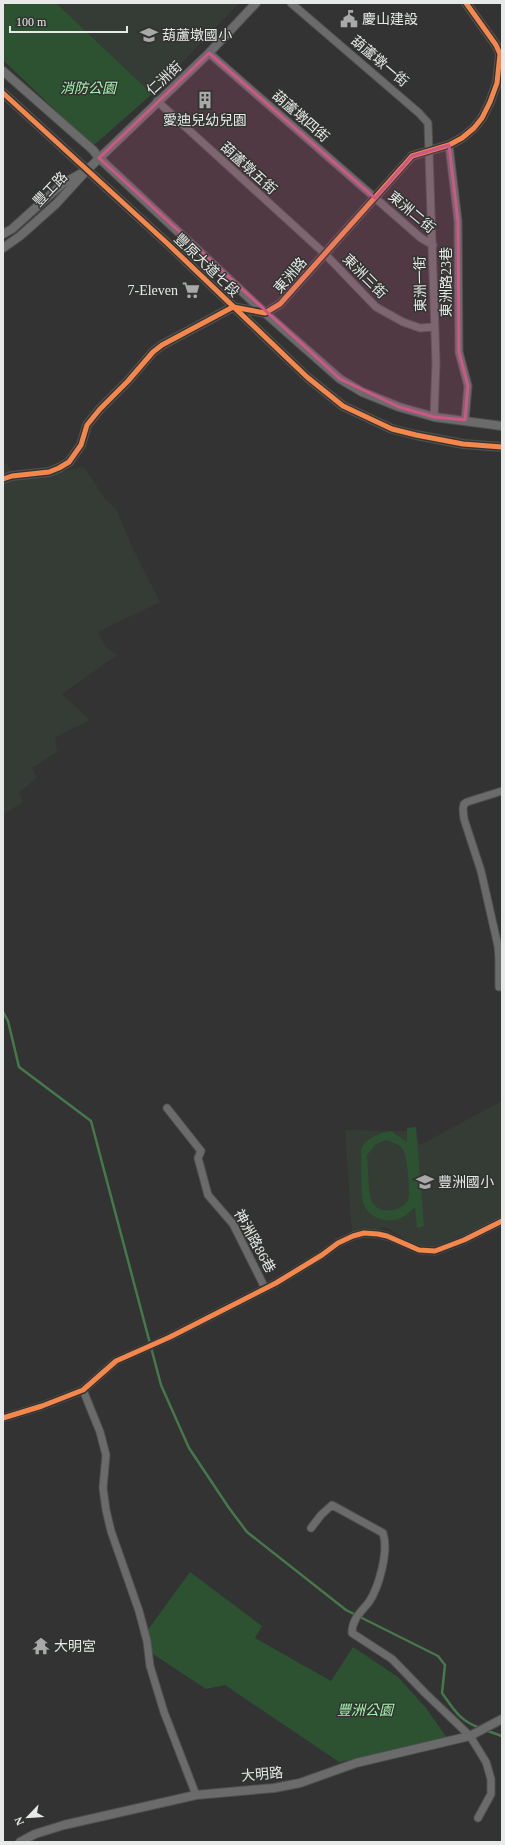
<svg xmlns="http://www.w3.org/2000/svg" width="505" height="1845" font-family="'Times New Roman','Noto Sans TC',serif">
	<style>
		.built { fill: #353c35 }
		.green { fill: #2d5232; fill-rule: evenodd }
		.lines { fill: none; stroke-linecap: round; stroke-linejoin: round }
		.stream { stroke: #46784c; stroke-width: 2.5 }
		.minor-casing { stroke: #505050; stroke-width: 9 }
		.tertiary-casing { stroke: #505050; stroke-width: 10 }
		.minor { stroke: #6a6b6a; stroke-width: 7 }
		.tertiary { stroke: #6a6b6a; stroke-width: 8 }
		.cycleway-casing { stroke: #313431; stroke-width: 8 }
		.cycleway { stroke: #f5874c; stroke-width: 5 }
		.marked { fill: #cd5785; fill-opacity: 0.2; stroke: #cd5785; stroke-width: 3; stroke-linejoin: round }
		.labels { text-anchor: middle; stroke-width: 3; stroke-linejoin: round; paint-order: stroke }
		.poi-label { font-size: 14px; fill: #e7e9e8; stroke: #313431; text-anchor: start }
		.street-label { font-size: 14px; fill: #e7e9e8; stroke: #313431 }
		.park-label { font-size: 14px; font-style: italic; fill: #a6f5ae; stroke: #313431 }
	</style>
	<rect width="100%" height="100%" fill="#323332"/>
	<!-- built -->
	<g class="built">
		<polygon points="56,3 239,3 152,94"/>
		<polygon points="3,463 6,463 12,472 33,478 82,467 86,470 105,499 116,509 134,551 160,602 98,632 106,647 117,655 62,694 87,717 89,721 55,737 57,752 32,768 37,778 19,792 23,802 3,815"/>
		<polygon points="502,1101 502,1218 425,1250 385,1227 352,1233 345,1130 413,1131 420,1145"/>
	</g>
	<!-- green -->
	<g class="green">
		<polygon points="3,3 56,3 152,94 93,146 3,60"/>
		<path d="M416 1127 424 1226 417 1228 415 1207C411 1210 407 1215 403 1217 389 1225 367 1219 363 1202 360 1185 362 1166 361 1149 366 1138 379 1133 391 1131L407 1142V1128ZM386 1140C393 1142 401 1145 404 1151 407 1158 411 1195 408 1200 402 1212 379 1215 372 1202 368 1193 368 1166 367 1155L376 1144Z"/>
		<polygon points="190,1572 262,1626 255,1638 331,1681 353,1647 398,1677 426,1708 447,1738 414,1748 339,1762 225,1685 206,1689 153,1654 147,1631"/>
	</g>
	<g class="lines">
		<!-- stream -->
		<g class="stream">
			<path d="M3 1012 8 1021 19 1067 91 1121 161 1385 189 1448 229 1508 247 1532 346 1610 438 1656 445 1665 442 1693C454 1710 460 1721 480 1728"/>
			<polyline points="485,1730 502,1736"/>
		</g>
		<!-- minor casing -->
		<g class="minor-casing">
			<g id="minor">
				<polyline points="291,3 419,113 428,123 436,363 434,417"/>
				<polyline points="209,53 421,238 433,245"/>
				<polyline points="157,101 324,253 376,307 403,322 420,328 434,327"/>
				<polyline points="449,145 458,221 459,352 468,386 465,420"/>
				<polyline points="499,987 499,959 498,946 481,871 464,819 463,809 464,804 467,802 502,791"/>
				<polyline points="167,1108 201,1151 198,1158 208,1195 233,1224 265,1288"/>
				<polyline points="83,1390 100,1432 106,1455 103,1488 106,1510 111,1531 139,1611 147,1641 150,1666 164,1712 196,1795"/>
				<polyline points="3,1418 42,1406 83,1390 116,1361 170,1337 276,1283 322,1255 338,1243 353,1236 364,1233 378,1234 387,1236 419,1250 435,1251 464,1240 502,1221"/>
				<path d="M311 1528 321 1515 332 1505 383 1533C389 1551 379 1587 369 1602 361 1612 352 1619 352 1633L392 1659 425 1693 470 1736 486 1762 491 1779V1794L478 1818"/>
			</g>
		</g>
		<!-- tertiary casing -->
		<g class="tertiary-casing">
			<g id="tertiary">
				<polyline points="3,71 93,150 99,158 265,313 340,379 362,392 399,407 434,417 502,426"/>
				<polyline points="3,93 168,244 307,377 343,406 392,429 416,435 463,444 502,447"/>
				<polyline points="3,234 12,229 62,184 80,174"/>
				<polyline points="3,248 20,236 56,204 87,170 209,53 256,3"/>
				<polyline points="3,479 12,476 49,472 59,468 69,462 81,445 87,425 100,409 128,381 153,352 162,345 233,307 265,313 280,304 412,156 449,145 462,138 474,128 482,118 490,102 497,83 500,54 496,45 466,3"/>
				<polyline points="20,1842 35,1834 64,1825 196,1795 274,1788 300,1783 356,1763 470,1736 502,1719"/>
			</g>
		</g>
		<!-- minor -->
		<use href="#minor" class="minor"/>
		<!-- tertiary -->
		<use href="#tertiary" class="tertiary"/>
		<!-- cycleway casing -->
		<g class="cycleway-casing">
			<g id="cycleway">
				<polyline points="3,93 168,244 307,377 343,406 392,429 416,435 463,444 502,447"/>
				<polyline points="3,479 12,476 49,472 59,468 69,462 81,445 87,425 100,409 128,381 153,352 162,345 233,307 265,313 280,304 412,156 449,145 462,138 474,128 482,118 490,102 497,83 500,54 496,45 466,3"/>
				<polyline points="3,1418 42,1406 83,1390 116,1361 170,1337 276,1283 322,1255 338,1243 353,1236 364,1233 378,1234 387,1236 419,1250 435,1251 464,1240 502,1221"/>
			</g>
		</g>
		<!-- cycleway -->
		<use href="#cycleway" class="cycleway"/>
	</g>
	<!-- marked area -->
	<path class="marked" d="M209 53 375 198 412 156 449 145 458 221 459 352 468 386 465 420 434 417 399 407 340 379 99 158Z"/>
	<!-- icons -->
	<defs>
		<g id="civic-bare" transform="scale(1.38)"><path d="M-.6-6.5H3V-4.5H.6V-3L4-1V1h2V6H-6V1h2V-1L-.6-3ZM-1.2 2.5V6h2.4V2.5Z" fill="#a8a9a8" stroke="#313431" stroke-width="2.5" paint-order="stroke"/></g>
		<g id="school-bare" transform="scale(1.38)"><path d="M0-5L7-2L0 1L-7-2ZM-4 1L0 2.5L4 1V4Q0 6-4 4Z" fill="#a8a9a8" stroke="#313431" stroke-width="2.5" paint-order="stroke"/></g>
		<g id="building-bare" transform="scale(1.38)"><path d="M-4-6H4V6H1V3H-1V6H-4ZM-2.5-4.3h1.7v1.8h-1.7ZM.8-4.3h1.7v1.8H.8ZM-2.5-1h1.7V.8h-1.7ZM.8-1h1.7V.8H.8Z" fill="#a8a9a8" stroke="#313431" stroke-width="2.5" paint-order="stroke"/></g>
		<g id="supermarket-bare" transform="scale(1.38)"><path d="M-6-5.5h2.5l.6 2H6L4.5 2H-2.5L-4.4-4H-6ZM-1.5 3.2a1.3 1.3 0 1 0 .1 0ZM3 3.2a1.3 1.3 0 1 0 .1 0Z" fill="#a8a9a8" stroke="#313431" stroke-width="2.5" paint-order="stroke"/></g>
		<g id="temple-bare" transform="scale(1.38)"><path d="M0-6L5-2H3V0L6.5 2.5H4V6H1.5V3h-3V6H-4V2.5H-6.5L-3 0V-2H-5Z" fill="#a8a9a8" stroke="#313431" stroke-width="2.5" paint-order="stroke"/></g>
	</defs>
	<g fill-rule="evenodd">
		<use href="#civic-bare" x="349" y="19"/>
		<use href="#school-bare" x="149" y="35"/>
		<use href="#building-bare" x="205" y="100"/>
		<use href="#supermarket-bare" x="191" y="290"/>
		<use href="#school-bare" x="425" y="1182"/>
		<use href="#temple-bare" x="41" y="1646"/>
	</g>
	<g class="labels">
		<!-- poi labels -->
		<g class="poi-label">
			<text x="362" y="24">慶山建設</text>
			<text x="162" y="40">葫蘆墩國小</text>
			<text x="205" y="125" text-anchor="middle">愛迪兒幼兒園</text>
			<text x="178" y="295" text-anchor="end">7-Eleven</text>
			<text x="438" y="1187">豐洲國小</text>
			<text x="54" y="1651">大明宮</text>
		</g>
		<!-- street labels -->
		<g class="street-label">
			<text transform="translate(380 61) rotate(40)" y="5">葫蘆墩一街</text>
			<text transform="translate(164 78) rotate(-43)" y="5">仁洲街</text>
			<text transform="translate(301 116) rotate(41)" y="5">葫蘆墩四街</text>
			<text transform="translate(249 168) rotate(42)" y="5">葫蘆墩五街</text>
			<text transform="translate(50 189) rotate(-46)" y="5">豐工路</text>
			<text transform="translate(412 212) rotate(40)" y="5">東洲二街</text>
			<text transform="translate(207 265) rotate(44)" y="5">豐原大道七段</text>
			<text transform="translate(290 275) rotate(-49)" y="5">東洲路</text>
			<text transform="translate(365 276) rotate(45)" y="5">東洲三街</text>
			<text transform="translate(446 282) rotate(-90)" y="5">東洲路23巷</text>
			<text transform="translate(420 284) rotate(-91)" y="5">東洲一街</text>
			<text transform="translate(255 1241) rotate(61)" y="5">神洲路86巷</text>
			<text transform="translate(262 1774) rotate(-5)" y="5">大明路</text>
		</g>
		<!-- park labels -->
		<g class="park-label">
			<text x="88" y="93">消防公園</text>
			<text x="365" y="1715">豐洲公園</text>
		</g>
	</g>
	<!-- border -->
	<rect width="505" height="1845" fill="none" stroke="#e7e9e8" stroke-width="8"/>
	<!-- north arrow -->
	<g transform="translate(28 1817) rotate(245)" stroke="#313431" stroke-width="3" paint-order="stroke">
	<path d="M0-3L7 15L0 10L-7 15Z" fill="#e7e9e8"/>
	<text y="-6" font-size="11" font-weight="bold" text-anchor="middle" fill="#e7e9e8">N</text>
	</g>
	<!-- scale -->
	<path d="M10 26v6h117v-6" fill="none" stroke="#e7e9e8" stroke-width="2"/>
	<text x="16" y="26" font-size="12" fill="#e7e9e8" stroke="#313431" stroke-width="3" paint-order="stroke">100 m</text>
</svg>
